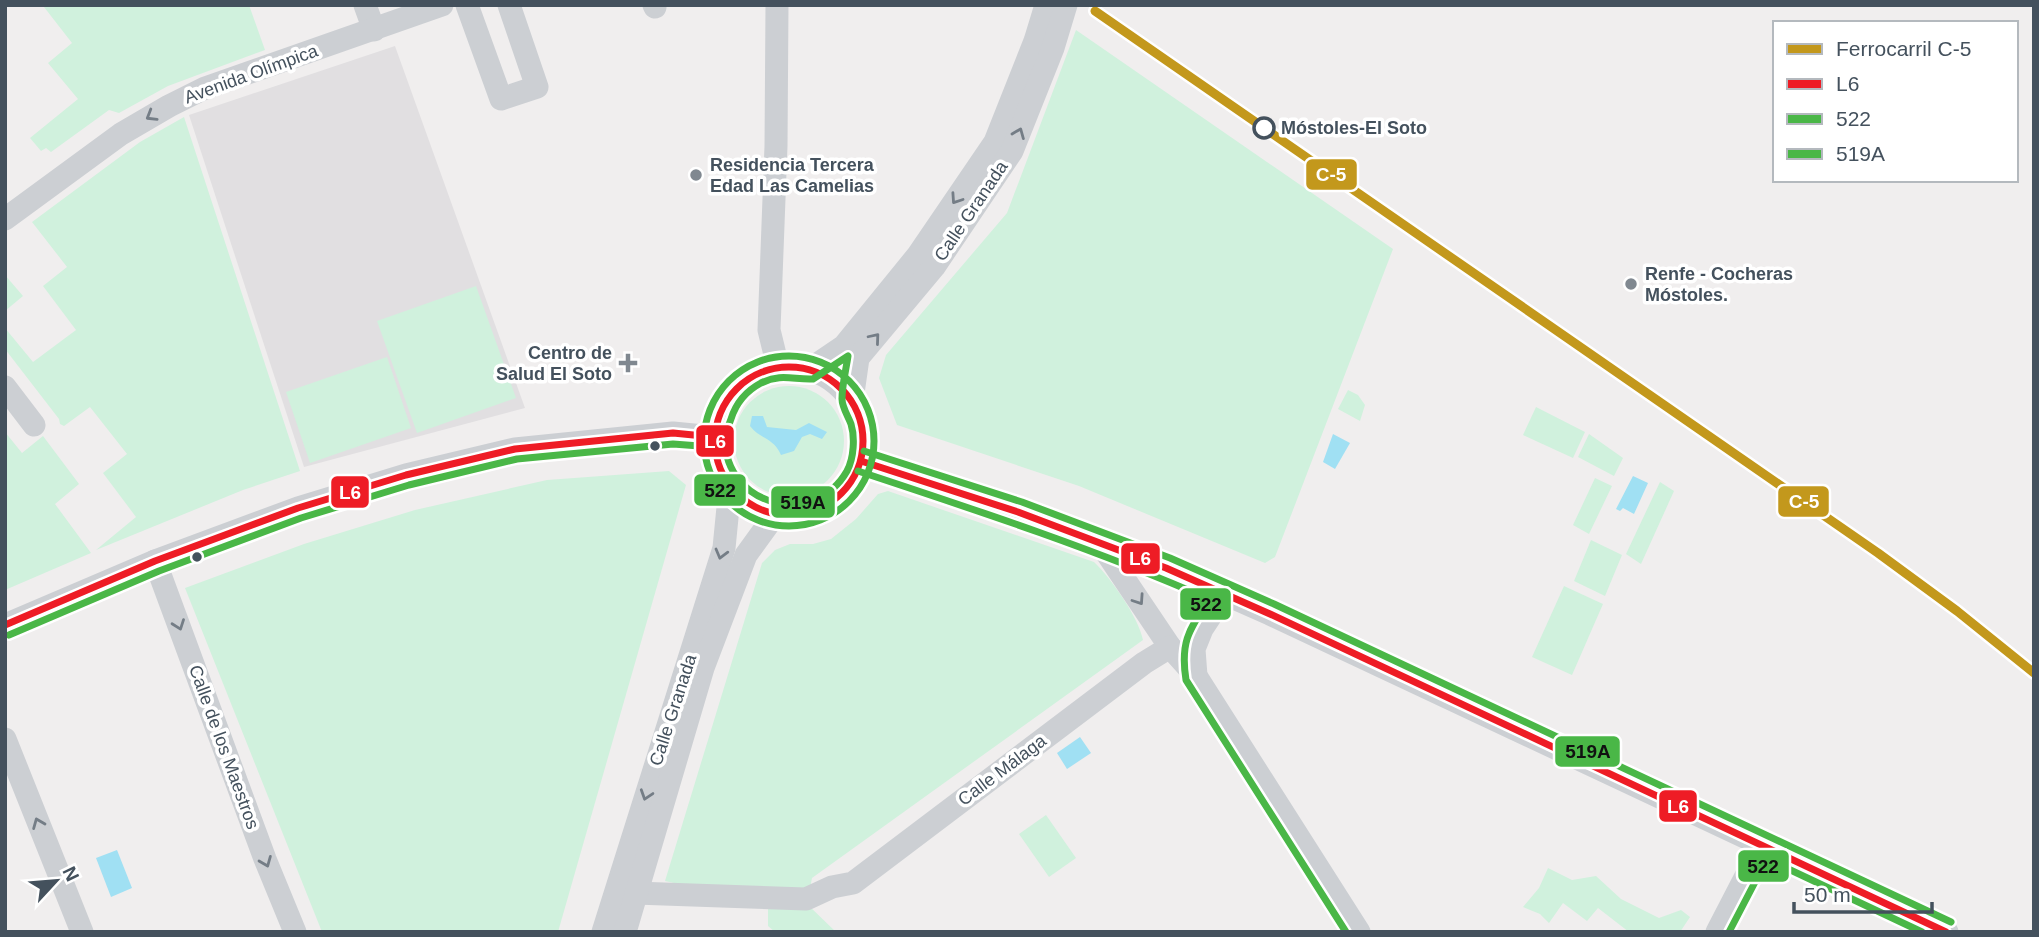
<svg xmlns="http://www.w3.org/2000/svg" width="2039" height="937" font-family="Helvetica,sans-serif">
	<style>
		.education { fill: #e1dfe1 }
		.green { fill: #d0f1dd }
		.water { fill: #a0e0f3 }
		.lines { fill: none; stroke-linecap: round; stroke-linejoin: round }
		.minor { stroke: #cccfd3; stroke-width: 23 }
		.bus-1-casing { stroke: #fff; stroke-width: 12 }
		.bus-2-casing { stroke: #fff; stroke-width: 12 }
		.bus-3-casing { stroke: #fff; stroke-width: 12 }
		.bus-1 { stroke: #ee1c25; stroke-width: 7 }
		.bus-2 { stroke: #4ab747; stroke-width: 7 }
		.bus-3 { stroke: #4ab747; stroke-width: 7 }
		.rail-1-casing { stroke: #fff; stroke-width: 14 }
		.rail-1 { stroke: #c3981c; stroke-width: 9 }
		.oneway { stroke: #747d86 }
		.stop-dot { fill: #fff; stroke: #44515d; stroke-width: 3.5 }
		.poi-dot { fill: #808890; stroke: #fff; stroke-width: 2.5 }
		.bus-dot { fill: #44515d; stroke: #fff; stroke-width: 2.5 }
		.labels { text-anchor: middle; stroke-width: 7; stroke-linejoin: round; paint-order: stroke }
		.street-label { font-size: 18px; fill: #44515d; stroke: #fff }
		.stop-label { font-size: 18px; font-weight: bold; fill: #44515d; stroke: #fff; text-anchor: start }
		.poi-label { font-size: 18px; font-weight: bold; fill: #44515d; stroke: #fff; text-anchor: start }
		.line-badge { stroke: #fff; stroke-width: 2.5 }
		.badge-label { font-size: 19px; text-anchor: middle; font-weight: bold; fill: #fff }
		.pale-badge-label { font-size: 19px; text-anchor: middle; font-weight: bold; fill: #111 }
	</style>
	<rect width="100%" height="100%" fill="#f0eeee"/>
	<!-- education -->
	<polygon class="education" points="395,46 525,408 304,467 189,115"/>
	<!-- green -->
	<g class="green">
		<polygon points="46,5 249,5 265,50 168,86 119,113 109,110 51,152 46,148 41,151 30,138 78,99 48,63 72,43 44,7"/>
		<polygon points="1076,30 1393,249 1275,557 1265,563 1079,486 897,425 879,378 886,355 1007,213"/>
		<polygon points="184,117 300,471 243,490 96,550 136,517 103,473 127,454 90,407 64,426 60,424 59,419 5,349 5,328 33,362 76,330 43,286 67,267 32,222 140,142"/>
		<polygon points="5,275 23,296 5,311"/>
		<polygon points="476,286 516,398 417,433 377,321"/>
		<polygon points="387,357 411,428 310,463 286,392"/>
		<circle cx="789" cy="441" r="55"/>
		<polygon points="1348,390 1358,395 1365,405 1360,421 1338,409"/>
		<polygon points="1536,407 1585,432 1573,458 1523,435"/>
		<polygon points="5,432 22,453 43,436 79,484 55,504 91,553 5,590"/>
		<polygon points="1589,434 1623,458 1614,476 1578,457"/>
		<polygon points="669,471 686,485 558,932 322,932 185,588 304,544 415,510 547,480"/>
		<polygon points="1595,478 1612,486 1589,534 1573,525"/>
		<polygon points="1660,482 1674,491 1641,564 1626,554"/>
		<path d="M888 491 1094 562C1111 578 1139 618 1143 640L812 878 807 904 836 932H775L768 926V904L665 881 762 563 775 550 790 544H813L831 539 856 519 878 494Z"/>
		<polygon points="1591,540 1622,555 1605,596 1574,581"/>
		<polygon points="1564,586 1603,604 1572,675 1532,657"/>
		<polygon points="1046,815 1076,858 1049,877 1019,834"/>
		<polygon points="1548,868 1572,880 1596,876 1621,899 1659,918 1681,910 1690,917 1680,932 1629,932 1598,908 1587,921 1563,903 1549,923 1540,914 1523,907 1539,888"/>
	</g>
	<!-- water -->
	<g class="water">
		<path d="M752 416H763L767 427 796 430 809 423 827 432 822 439 810 434 802 437 794 451 781 455C773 437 761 440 750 426Z"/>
		<polygon points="1333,434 1350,443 1335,469 1323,462"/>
		<polygon points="1633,476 1648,483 1634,514 1623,508 1620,511 1616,509"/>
		<polygon points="1080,737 1091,753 1067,769 1057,753"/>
		<polygon points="117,850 132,888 111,897 96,858"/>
	</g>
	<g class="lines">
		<!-- minor -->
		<g class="minor">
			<polyline points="365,5 374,30"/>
			<polyline points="467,5 501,99 537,87 509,5"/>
			<polyline points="654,5 655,7"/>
			<polyline points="777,5 776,146 769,330 778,367"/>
			<polyline points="5,219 121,134 169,106 205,88 442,5"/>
			<circle cx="789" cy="441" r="74"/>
			<polyline points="810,369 844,346 918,255 995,142 1035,41 1046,5"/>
			<polyline points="5,387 34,425"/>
			<polyline points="852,400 858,358 934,267 1012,151 1053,48 1066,5"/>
			<polyline points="861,461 1018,512 1166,568 1270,614 1947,932"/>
			<polyline points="1100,543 1170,647 1196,676 1359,932"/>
			<polyline points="155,561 265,859 295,932"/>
			<polyline points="5,625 155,561 298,508 406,475 515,449 673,433 714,437"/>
			<polyline points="1196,676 1194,649 1202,629 1225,594"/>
			<polyline points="5,739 82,932"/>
			<polyline points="635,893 806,899 832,887 853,883 1144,663 1170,647"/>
			<polyline points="603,932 724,548 730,487"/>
			<polyline points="625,932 703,668 746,555 775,515"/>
			<polyline points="1717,932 1762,845"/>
		</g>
		<!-- bus-1 casing -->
		<g class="bus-1-casing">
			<g id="bus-1">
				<circle cx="789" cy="441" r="74"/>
				<polyline points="861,461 1018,512 1166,568 1270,614 1946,932"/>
				<polyline points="5,625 155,561 298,508 406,475 515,449 673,433 714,437"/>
			</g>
		</g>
		<!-- bus-2 casing -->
		<g class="bus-2-casing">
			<g id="bus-2">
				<circle cx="789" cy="441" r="85"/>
				<path d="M858 471C976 510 1095 549 1209 599 1189 630 1180 642 1186 680L1346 932"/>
				<polyline points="9,635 159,571 301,518 409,485 517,459 673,444 713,447"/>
				<polyline points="1729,932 1767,859 1922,932"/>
			</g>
		</g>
		<!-- bus-3 casing -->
		<g class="bus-3-casing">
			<g id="bus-3">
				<path d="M848 356C846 370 842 385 842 399 842 407 848 416 851 424 855 437 854 458 847 471 814 529 725 506 725 439 725 433 729 425 731 419 736 403 746 391 761 383 781 373 794 380 813 379Z"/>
				<polyline points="864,451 1022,502 1170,558 1274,604 1951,922"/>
			</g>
		</g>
		<!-- bus-1 -->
		<use href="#bus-1" class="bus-1"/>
		<!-- bus-2 -->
		<use href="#bus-2" class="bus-2"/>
		<!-- bus-3 -->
		<use href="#bus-3" class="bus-3"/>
		<!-- rail-1 casing -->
		<g class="rail-1-casing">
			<polyline id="rail-1" points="1095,11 1878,553 1957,611 2034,673"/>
		</g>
		<!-- rail-1 -->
		<use href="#rail-1" class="rail-1"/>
	</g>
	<!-- one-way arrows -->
	<defs><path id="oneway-chevron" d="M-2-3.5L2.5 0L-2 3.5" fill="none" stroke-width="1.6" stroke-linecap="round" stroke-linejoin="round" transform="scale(1.75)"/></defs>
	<g class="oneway">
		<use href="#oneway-chevron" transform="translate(151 116) rotate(149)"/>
		<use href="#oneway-chevron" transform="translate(1019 133) rotate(-68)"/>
		<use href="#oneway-chevron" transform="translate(956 199) rotate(124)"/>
		<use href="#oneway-chevron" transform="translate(875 338) rotate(-50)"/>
		<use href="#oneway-chevron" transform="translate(721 554) rotate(105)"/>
		<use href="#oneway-chevron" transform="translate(1139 600) rotate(56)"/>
		<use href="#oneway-chevron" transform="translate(179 625) rotate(70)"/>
		<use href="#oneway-chevron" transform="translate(646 795) rotate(108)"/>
		<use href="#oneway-chevron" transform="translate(38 823) rotate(-112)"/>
		<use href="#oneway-chevron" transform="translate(266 862) rotate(68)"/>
	</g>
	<!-- markers -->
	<circle class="stop-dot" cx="1264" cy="128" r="10"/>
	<g class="poi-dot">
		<circle cx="696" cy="175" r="7"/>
		<circle cx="1631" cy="284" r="7"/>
		<path d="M624.5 352.5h7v7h7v7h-7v7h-7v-7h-7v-7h7z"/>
	</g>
	<g class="bus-dot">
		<circle cx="655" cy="446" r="6"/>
		<circle cx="197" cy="557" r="6"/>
	</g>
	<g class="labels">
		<!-- street labels -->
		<g class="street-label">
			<text transform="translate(251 74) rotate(-20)" y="6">Avenida Olímpica</text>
			<text transform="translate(971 211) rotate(-56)" y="6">Calle Granada</text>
			<text transform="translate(673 710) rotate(-72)" y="6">Calle Granada</text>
			<text transform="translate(224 747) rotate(70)" y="6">Calle de los Maestros</text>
			<text transform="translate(1002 770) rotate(-37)" y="6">Calle Málaga</text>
		</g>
		<!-- stop labels -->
		<g class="stop-label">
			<text x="1281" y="134">Móstoles-El Soto</text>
		</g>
		<!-- poi labels -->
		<g class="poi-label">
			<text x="710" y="171">Residencia Tercera<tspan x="710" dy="21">Edad Las Camelias</tspan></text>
			<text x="1645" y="280">Renfe - Cocheras<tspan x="1645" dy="21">Móstoles.</tspan></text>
			<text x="612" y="359" text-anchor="end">Centro de<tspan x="612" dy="21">Salud El Soto</tspan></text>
		</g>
	</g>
	<g class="line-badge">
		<rect x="1305" y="158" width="53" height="33" rx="7" fill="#c3981c"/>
		<rect x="695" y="424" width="40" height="34" rx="7" fill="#ee1c25"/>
		<rect x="693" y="473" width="54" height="34" rx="7" fill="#4ab747"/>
		<rect x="330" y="475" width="40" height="34" rx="7" fill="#ee1c25"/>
		<rect x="1777" y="485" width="53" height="33" rx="7" fill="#c3981c"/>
		<rect x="770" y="485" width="66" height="34" rx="7" fill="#4ab747"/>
		<rect x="1120" y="542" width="41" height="33" rx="7" fill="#ee1c25"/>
		<rect x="1179" y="587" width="53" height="34" rx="7" fill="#4ab747"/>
		<rect x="1554" y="735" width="67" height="33" rx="7" fill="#4ab747"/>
		<rect x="1658" y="789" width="40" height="34" rx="7" fill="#ee1c25"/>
		<rect x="1737" y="849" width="53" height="34" rx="7" fill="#4ab747"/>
	</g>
	<g class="badge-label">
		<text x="1331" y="181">C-5</text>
		<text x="715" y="448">L6</text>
		<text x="350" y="499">L6</text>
		<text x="1804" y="508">C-5</text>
		<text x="1140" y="565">L6</text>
		<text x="1678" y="813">L6</text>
	</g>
	<g class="pale-badge-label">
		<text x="720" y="497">522</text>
		<text x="803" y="509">519A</text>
		<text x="1206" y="611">522</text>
		<text x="1588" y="758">519A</text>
		<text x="1763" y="873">522</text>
	</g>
	<!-- border -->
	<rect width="2039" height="937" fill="none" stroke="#44515d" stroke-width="14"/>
	<!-- legend -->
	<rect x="1773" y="21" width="245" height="161" fill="#ffffff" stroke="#b4b9be" stroke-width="2"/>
	<rect x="1787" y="44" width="35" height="10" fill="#c3981c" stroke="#b4b9be" stroke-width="2"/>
	<text x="1836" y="56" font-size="21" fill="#44515d">Ferrocarril C-5</text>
	<rect x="1787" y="79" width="35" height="10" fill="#ee1c25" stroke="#b4b9be" stroke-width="2"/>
	<text x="1836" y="91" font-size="21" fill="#44515d">L6</text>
	<rect x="1787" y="114" width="35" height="10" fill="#4ab747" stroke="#b4b9be" stroke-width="2"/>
	<text x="1836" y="126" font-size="21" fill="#44515d">522</text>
	<rect x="1787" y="149" width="35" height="10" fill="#4ab747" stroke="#b4b9be" stroke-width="2"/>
	<text x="1836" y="161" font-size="21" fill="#44515d">519A</text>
	<!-- north arrow -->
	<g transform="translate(56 881) rotate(64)" stroke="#ffffff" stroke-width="5" paint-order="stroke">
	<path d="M0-5L12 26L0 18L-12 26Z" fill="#44515d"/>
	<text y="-10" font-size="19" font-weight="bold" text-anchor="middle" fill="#44515d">N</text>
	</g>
	<!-- scale -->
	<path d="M1794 902v10h138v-10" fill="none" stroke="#44515d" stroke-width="3.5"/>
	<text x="1804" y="902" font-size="21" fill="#44515d" stroke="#ffffff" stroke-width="5" paint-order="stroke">50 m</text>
</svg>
